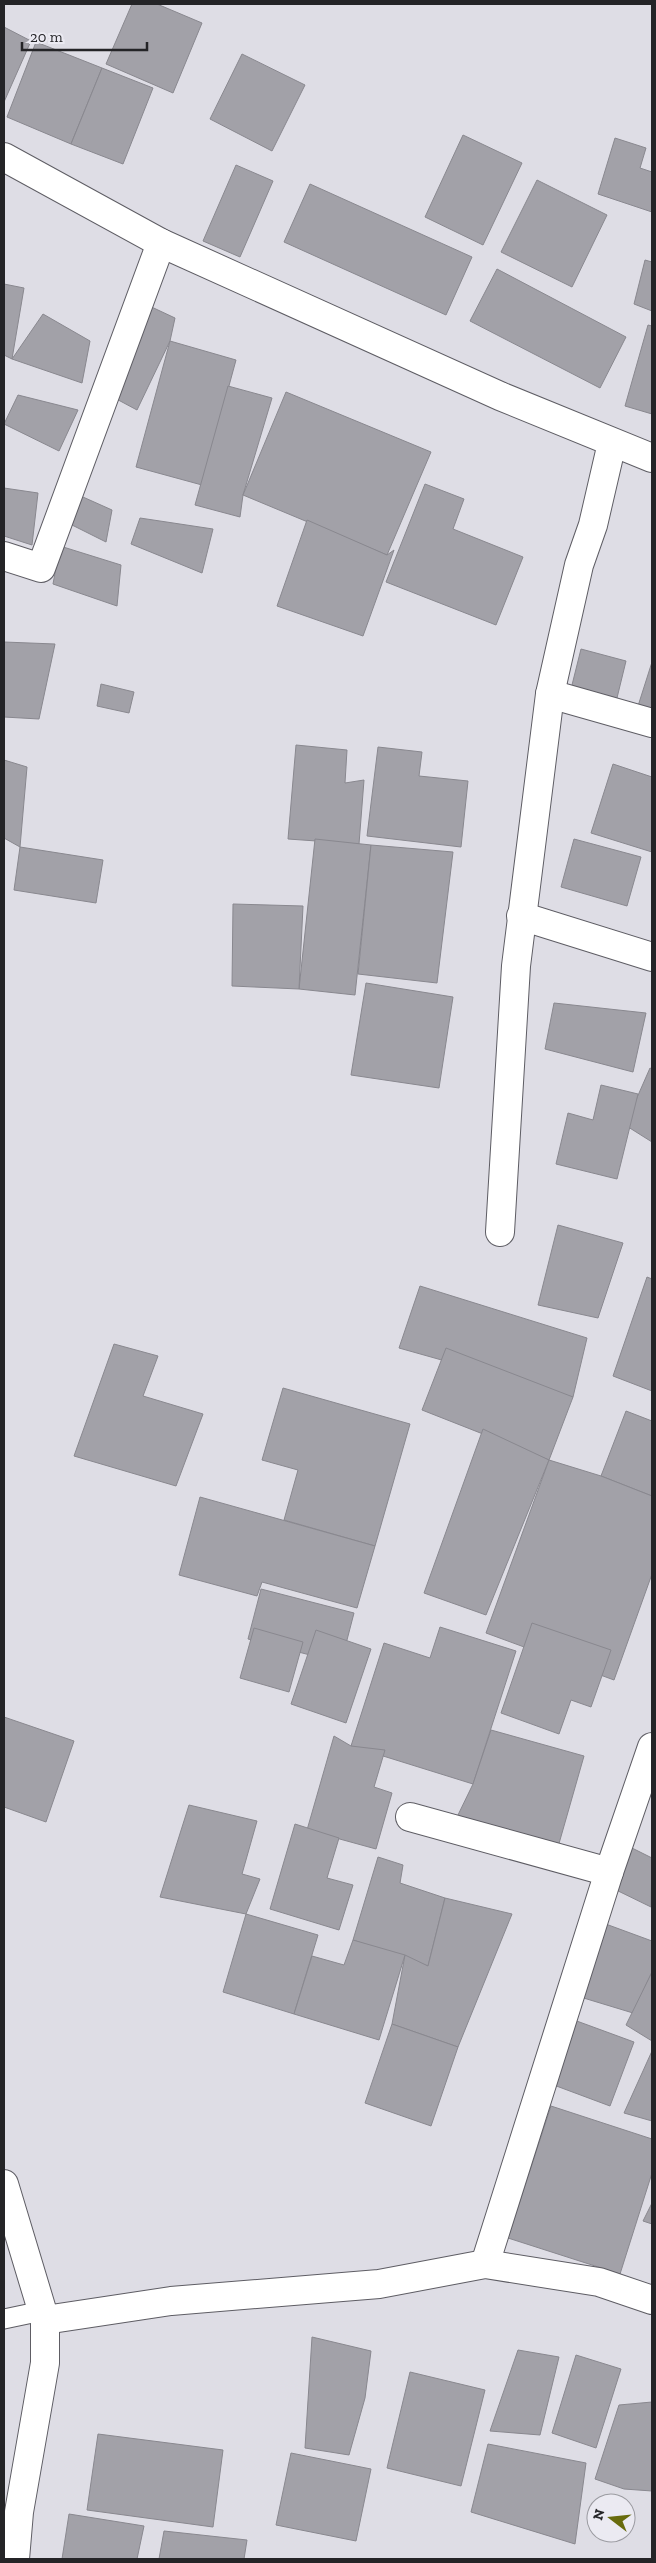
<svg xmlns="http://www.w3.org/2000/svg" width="656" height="2563" font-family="'Zilla Slab',serif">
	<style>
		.building { fill: #a2a1a8; stroke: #89888f }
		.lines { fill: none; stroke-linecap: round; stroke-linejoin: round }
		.lane-casing { stroke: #5e5d64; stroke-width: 21 }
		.street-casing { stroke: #5e5d64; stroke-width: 30 }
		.lane { stroke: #fff; stroke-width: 19 }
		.street { stroke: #fff; stroke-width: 28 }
	</style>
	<rect width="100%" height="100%" fill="#dedde5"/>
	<!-- building -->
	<g class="building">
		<polygon points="132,4 157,4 202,23 173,93 106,64"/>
		<polygon points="4,27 31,41 4,102"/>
		<polygon points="36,42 102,68 71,144 7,117"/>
		<polygon points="242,54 305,85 272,151 210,119"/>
		<polygon points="102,68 153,88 123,164 71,144"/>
		<polygon points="463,135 522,163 483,245 425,217"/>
		<polygon points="615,138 646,148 640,168 652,172 652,212 598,194"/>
		<polygon points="236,165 273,181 240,257 203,241"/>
		<polygon points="537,180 607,215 572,287 501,252"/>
		<polygon points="310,184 472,257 446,315 284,242"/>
		<polygon points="645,260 652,262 652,311 634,304"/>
		<polygon points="497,269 626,337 600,388 470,321"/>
		<polygon points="4,284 24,288 12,359 4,355"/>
		<polygon points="143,303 175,318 170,341 137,410 109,395"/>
		<polygon points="43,314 90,341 82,383 12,359"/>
		<polygon points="648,325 652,326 652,414 625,406"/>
		<polygon points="170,341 236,360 202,485 136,467"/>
		<polygon points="228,386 272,398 243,495 240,517 195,505"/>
		<polygon points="286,392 431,452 387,555 243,495"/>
		<polygon points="18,395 78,410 59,451 4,424"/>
		<polygon points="425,484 464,499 453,529 523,557 496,625 386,582"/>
		<polygon points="4,488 38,493 32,545 4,536"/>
		<polygon points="74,493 112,510 106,542 66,522"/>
		<polygon points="140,518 213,529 202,573 131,544"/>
		<polygon points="307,520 387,555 394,550 363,636 277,606"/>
		<polygon points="60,546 121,565 117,606 53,584"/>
		<polygon points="4,642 55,644 39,719 4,717"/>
		<polygon points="581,649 626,661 616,702 571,689"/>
		<polygon points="652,662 652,712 638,706"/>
		<polygon points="101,684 134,692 129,713 97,706"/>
		<polygon points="296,745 347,750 345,783 364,780 359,844 288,839"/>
		<polygon points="378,747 422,752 419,776 468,781 461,847 367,836"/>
		<polygon points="4,760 27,767 20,847 4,838"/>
		<polygon points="613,764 652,777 652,852 591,833"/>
		<polygon points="315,839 371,845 355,995 299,989"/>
		<polygon points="574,839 641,857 627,906 561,887"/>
		<polygon points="371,845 453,852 437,983 358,974"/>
		<polygon points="20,847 103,860 96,903 14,890"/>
		<polygon points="233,904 303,906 299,989 232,986"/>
		<polygon points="366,983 453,997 439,1088 351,1075"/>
		<polygon points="554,1003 646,1013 633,1072 545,1049"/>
		<polygon points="650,1068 652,1069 652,1142 625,1125"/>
		<polygon points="601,1085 638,1094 617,1179 556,1164 568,1113 593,1120"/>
		<polygon points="558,1225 623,1243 598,1318 538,1305"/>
		<polygon points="647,1277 652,1279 652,1391 613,1376"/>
		<polygon points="420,1286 587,1338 573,1397 399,1348"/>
		<polygon points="114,1344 158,1356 143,1396 203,1414 176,1486 74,1456"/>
		<polygon points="446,1348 573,1397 549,1460 422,1410"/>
		<polygon points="283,1388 410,1424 375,1546 284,1520 298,1470 262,1460"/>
		<polygon points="626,1411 652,1421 652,1496 601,1476"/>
		<polygon points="483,1429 549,1460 486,1615 424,1593"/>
		<polygon points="549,1460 601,1476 652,1496 652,1574 614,1680 486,1633"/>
		<polygon points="200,1497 375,1546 357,1608 262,1582 257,1596 179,1575"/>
		<polygon points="261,1589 354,1613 341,1663 248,1639"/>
		<polygon points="532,1623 611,1650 591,1707 571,1700 559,1734 501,1713"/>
		<polygon points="440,1627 516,1651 473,1784 351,1746 384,1643 430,1658"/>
		<polygon points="254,1628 303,1642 289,1692 240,1678"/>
		<polygon points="316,1630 371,1649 346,1723 291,1704"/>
		<polygon points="4,1717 74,1741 46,1822 4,1807"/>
		<polygon points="491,1730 584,1756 558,1847 457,1817 473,1784"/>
		<polygon points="334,1736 351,1746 385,1750 374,1787 392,1793 376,1849 307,1830"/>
		<polygon points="189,1805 257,1821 242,1874 260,1879 246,1914 160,1897"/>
		<polygon points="295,1824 339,1838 327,1878 353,1885 339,1930 270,1909"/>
		<polygon points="630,1847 652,1858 651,1907 610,1887"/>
		<polygon points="378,1857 403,1865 400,1883 445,1898 428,1966 353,1940"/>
		<polygon points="445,1898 512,1914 458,2047 392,2024 405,1955 428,1966"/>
		<polygon points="246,1914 318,1935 294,2014 223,1992"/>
		<polygon points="603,1923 652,1941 652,1972 633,2013 577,1996"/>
		<polygon points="353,1940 405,1955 379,2040 294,2014 312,1956 344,1965"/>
		<polygon points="652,1972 652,2041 626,2025"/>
		<polygon points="574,2020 634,2042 610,2106 551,2084"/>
		<polygon points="392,2024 458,2047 431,2126 365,2103"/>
		<polygon points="652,2051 652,2121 624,2113"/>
		<polygon points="551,2106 652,2139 652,2173 620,2274 508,2238"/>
		<polygon points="652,2203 652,2224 643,2221"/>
		<polygon points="312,2337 371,2351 365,2398 349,2455 305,2448"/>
		<polygon points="518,2350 559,2357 540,2435 490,2431"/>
		<polygon points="576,2355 621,2369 596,2448 552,2433"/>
		<polygon points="410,2372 485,2390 461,2486 387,2468"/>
		<polygon points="652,2402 652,2491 624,2489 595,2479 619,2405"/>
		<polygon points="98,2434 223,2450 213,2527 87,2510"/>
		<polygon points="488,2444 586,2463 575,2544 471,2512"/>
		<polygon points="291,2453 371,2469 356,2541 276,2525"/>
		<polygon points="69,2514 144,2526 137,2559 62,2559"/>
		<polygon points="164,2531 247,2540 244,2559 159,2559"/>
	</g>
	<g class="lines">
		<!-- lane casing -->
		<g class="lane-casing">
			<polyline id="lane" points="4,2319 42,2311"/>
		</g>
		<!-- street casing -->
		<g class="street-casing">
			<g id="street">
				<polyline points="4,157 161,243 500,396 652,458"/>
				<polyline points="4,556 41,568 161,243"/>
				<polyline points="550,694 652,723"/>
				<polyline points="521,916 652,957"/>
				<polyline points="500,1232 516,966 550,694 579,565 593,525 612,443"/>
				<polyline points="410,1817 609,1872"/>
				<polyline points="4,2184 45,2320 45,2363 19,2512 15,2559"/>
				<polyline points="485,2264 609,1872 652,1747"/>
				<polyline points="45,2320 171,2301 379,2284 485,2264 599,2282 652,2300"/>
			</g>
		</g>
		<!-- lane -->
		<use href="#lane" class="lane"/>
		<!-- street -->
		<use href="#street" class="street"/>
	</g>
	<!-- border -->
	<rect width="656" height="2563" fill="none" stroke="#242427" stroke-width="10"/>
	<!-- north arrow -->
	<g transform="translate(611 2518) rotate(286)"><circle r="24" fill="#ebeaf2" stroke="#9b9ba1"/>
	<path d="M0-4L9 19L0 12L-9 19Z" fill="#686b0d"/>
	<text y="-8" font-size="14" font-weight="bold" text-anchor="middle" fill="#242427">N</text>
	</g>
	<!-- scale -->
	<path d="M22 42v8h125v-8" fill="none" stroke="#242427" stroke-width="2.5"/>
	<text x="30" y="42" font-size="15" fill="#242427" stroke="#ebeaf2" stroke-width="4" paint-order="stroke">20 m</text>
</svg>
